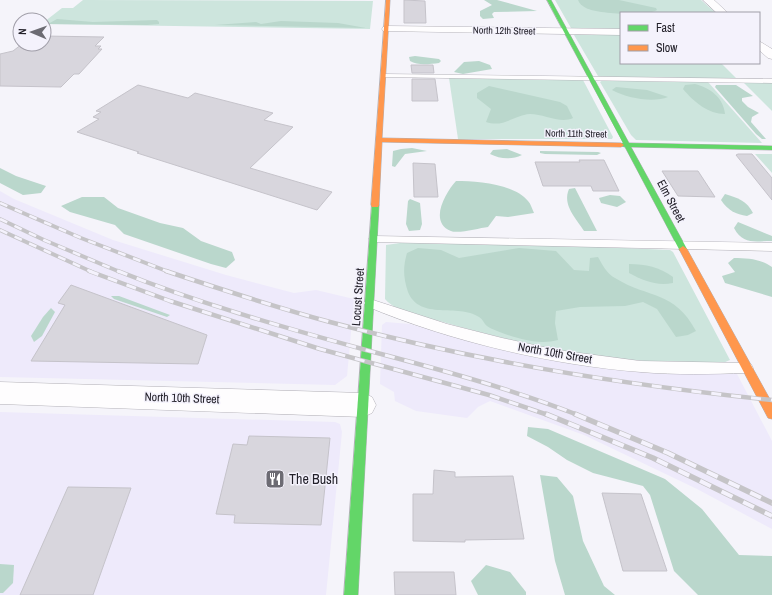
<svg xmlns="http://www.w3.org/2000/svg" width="772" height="595" font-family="'Archivo Narrow',sans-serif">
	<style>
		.built { fill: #eeeafb }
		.green { fill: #cde5dd }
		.forest { fill: #bad7cc }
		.building { fill: #d8d6dd; stroke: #c5c3ca }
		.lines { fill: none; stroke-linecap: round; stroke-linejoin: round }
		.lane-casing { stroke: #b2b0b7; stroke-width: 1 }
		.street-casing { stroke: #b2b0b7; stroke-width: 1 }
		.fast-casing { stroke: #b2b0b7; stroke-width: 1 }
		.slow-casing { stroke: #b2b0b7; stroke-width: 1 }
		.lane { fill: #fefdfe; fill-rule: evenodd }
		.street { fill: #fefdfe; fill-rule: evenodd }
		.fast { fill: #63d668; fill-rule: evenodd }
		.slow { fill: #ff974d; fill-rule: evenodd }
		.rail-far2-casing { stroke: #c5c4c7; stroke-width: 4 }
		.rail-far1-casing { stroke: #c5c4c7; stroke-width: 4.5 }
		.rail-casing { stroke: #c5c4c7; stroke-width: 5.5 }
		.rail-far2 { stroke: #f4f2fc; stroke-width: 2.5; stroke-dasharray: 8; stroke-linecap: butt }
		.rail-far1 { stroke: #f4f2fc; stroke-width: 3; stroke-dasharray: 10; stroke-linecap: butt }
		.rail { stroke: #f4f2fc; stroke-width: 4; stroke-dasharray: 12; stroke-linecap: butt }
		.labels { text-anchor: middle; stroke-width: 3; stroke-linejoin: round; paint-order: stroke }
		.far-street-label { font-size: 10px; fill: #23212a; stroke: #f4f2fc }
		.street-label { font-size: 12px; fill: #23212a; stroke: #f4f2fc }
		.near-poi-label { font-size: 14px; fill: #23212a; stroke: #f4f2fc; text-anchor: start }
	</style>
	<rect width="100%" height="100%" fill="#f5f4fa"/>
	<!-- built -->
	<g class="built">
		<polygon points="0,191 14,199 113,240 226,275 294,293 316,290 354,299 347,376 335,385 0,377"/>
		<polygon points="386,322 410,324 480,344 548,359 601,368 702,374 716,371 736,372 772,441 772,529 697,489 584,435 490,401 478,407 467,418 416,411 395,401 394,392 380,384 382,325"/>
		<polygon points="0,412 335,422 340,424 342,432 326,595 0,595"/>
	</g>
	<!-- green -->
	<g class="green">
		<polygon points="83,0 373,1 370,29 44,24 44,22 62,8 73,8"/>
		<polygon points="555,0 701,0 716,13 621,13 621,29 571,28"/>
		<polygon points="576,34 621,34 621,63 721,63 738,80 600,77 598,76 574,35"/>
		<polygon points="449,78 583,80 613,137 612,139 458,139"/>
		<polygon points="603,80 708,82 762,143 636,140 631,135 600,82"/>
		<polygon points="743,82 772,82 772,111"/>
		<polygon points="755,154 772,154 772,173"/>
		<path d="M400 243 533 244 670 250 673 252 730 360 723 363C703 363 684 363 665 362 590 359 515 343 443 322 425 317 398 314 385 299L386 245Z"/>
	</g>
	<!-- forest -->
	<g class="forest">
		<polygon points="484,0 497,0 537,11 494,12 492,14 494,18 483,19 480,16 480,11 492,5"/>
		<path d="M578 0H619L656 8 657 10C646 17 598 14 586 8 582 6 579 3 578 0Z"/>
		<polygon points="57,19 93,22 157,20 159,22 159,24 147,25 48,24"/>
		<polygon points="281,21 338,23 366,28 215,25 256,22 261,24"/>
		<path d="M415 56 439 59 441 61 439 63C430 64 418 66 410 61L409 57Z"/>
		<polygon points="479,61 490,65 492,69 463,74 454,72 464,62"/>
		<path d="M695 84C710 88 723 97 725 114 708 114 694 102 683 89L685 85Z"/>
		<polygon points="716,85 736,85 753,96 742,98 742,101 748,107 759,113 752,117 751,122 766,139 762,139 756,134 715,87"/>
		<path d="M489 86 560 102 567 106 573 118C560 124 544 114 530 114 514 115 504 128 486 122L491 109 477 98V93Z"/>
		<path d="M616 87 647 90 668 97C653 103 626 98 612 90Z"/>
		<polygon points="412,148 427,151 405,154 395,167 392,166 393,151 401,149"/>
		<path d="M507 149 522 155C511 160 500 159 490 154L493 150Z"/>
		<polygon points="540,151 598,152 601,153 597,155 545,154 540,153"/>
		<polygon points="0,168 16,176 46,186 41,193 23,195 0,183"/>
		<path d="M456 181C477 181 514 184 528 201 531 204 532 209 534 213L508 217 496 216 488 227C479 228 459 234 451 231 428 222 446 192 456 181Z"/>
		<path d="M575 188 597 231H584C576 218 562 205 569 189Z"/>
		<path d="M725 194C738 198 747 201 753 213L747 216C736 214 728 211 721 200Z"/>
		<polygon points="610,195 620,196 626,202 617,207 601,203 599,198"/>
		<polygon points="82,197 104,197 118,208 160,223 183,228 201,241 232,252 235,260 226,268 211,264 124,234 115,225 70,212 61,206"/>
		<polygon points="410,199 420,203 422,224 420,230 409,231 406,224 408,201"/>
		<path d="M738 222 772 236V241C755 241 743 245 734 228Z"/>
		<path d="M418 248 441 250 459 258 519 248 556 251 574 270 589 271 590 258 598 257C602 264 607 274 615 278 649 299 674 290 696 331L688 335 676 337 657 309 643 302 625 306 580 307 556 311 555 323 558 340C554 341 548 342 543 342 531 343 497 333 487 326 484 324 483 319 479 317 458 303 420 321 408 292 403 277 403 267 407 253Z"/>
		<path d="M734 258C747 258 761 259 772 267V297L725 283 722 276 735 272 728 263Z"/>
		<path d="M629 264C646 264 659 267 673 277V283C656 286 644 281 629 273Z"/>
		<polygon points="111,296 119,296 170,315 167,317 114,299"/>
		<polygon points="51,308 55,312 42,336 34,342 31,336 43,317"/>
		<polygon points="528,427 548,429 665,479 702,509 739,555 772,556 772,595 698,595 674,571 650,495 643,486 593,473 567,460 548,447 527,436"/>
		<polygon points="540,475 557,477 573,496 583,541 604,586 615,595 565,595 555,561"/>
		<polygon points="0,564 14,565 13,583 3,593 0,593"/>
		<polygon points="486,565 510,572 526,592 526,595 478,595 471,581"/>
	</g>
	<!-- building -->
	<g class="building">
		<polygon points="404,0 425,1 426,23 404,23"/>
		<polygon points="44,36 104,37 95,46 101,46 98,49 102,49 79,74 74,74 61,87 0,86 0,54 13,51 22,44 44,44"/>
		<polygon points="411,65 433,65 434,73 412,73"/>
		<polygon points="412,79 435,79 438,101 412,101"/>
		<polygon points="138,85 188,98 195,93 273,113 264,120 293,127 250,168 332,192 317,210 137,153 139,152 77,132 99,119 93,117 101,112 96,111"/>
		<polygon points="738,154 752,154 772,178 772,200 736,155"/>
		<polygon points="579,160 604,160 619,191 593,191 591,186 543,186 535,162 580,162"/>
		<polygon points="413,163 435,164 438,197 414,197"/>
		<polygon points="662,171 698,171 715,197 678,196"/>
		<polygon points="71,285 207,335 198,364 31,361 65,305 58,303"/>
		<polygon points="249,436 330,438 321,525 234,523 235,515 216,514 233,444 247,445"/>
		<polygon points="434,470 455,472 455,477 513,476 524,539 465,540 465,542 413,541 413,494 433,494"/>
		<polygon points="68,487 131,488 93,595 20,595"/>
		<polygon points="602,493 641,494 667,571 623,571"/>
		<polygon points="394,572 454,572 456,595 395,595"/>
	</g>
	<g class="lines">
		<!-- lane casing -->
		<g class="lane-casing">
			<g id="lane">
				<polygon points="384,74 772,79 772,83 382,77 382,75"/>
				<polygon points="374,236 772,243 772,251 374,242 369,239"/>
				<path d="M370 299 447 324 502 338 557 350 640 361 747 363 751 364 753 368 751 372 747 373C711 374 676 375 641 372 551 365 449 341 366 306L364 303 366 300Z"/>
			</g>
		</g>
		<!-- street casing -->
		<g class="street-casing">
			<g id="street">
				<polygon points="703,0 714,0 728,13 717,13"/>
				<polygon points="387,26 621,29 621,35 383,31 382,29 383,27"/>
				<polygon points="759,41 772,49 772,59 768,58 759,50"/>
				<polygon points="0,382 363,393 372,397 376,405 372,413 363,417 0,404"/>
			</g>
		</g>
		<!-- fast casing -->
		<g class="fast-casing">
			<g id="fast">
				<polygon points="547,0 551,0 629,143 772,146 772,150 631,147 687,249 686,251 680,251 625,147 618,145 623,143"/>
				<polygon points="372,203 378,203 379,205 358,595 344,595"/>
			</g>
		</g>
		<!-- slow casing -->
		<g class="slow-casing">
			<g id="slow">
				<polygon points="386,0 390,0 382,138 621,143 624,145 621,147 382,142 379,205 378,207 372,207 371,205"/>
				<polygon points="683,246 687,249 772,403 772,419 768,418 679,249"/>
			</g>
		</g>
		<!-- lane -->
		<use href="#lane" class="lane"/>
		<!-- street -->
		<use href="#street" class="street"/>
		<!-- fast -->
		<use href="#fast" class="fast"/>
		<!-- slow -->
		<use href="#slow" class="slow"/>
		<!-- rail-far2 casing -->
		<g class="rail-far2-casing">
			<g id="rail-far2">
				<polyline points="0,203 81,238 169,272"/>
				<polyline points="0,219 44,240 120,272"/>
				<polyline points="0,230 92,272"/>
			</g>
		</g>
		<!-- rail-far1 casing -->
		<g class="rail-far1-casing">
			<g id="rail-far1">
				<polyline points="89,271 170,301 320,349 489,395 548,415"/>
				<path d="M118 271C198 303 282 327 366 350 438 369 509 388 578 415"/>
				<path d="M166 271C220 289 275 307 330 322 474 361 624 385 772 400"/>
			</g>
		</g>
		<!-- rail casing -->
		<g class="rail-casing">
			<g id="rail">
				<polyline points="546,414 653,458 772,516"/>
				<polyline points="575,414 668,453 772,503"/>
			</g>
		</g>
		<!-- rail-far2 -->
		<use href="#rail-far2" class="rail-far2"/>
		<!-- rail-far1 -->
		<use href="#rail-far1" class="rail-far1"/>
		<!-- rail -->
		<use href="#rail" class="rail"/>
	</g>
	<!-- icons -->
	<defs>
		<g id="restaurant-square" transform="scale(1)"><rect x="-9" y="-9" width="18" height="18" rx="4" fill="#6c6b73" stroke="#f4f2fc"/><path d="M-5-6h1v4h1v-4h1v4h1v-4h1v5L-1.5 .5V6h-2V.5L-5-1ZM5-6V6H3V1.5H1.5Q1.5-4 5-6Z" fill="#fff"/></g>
	</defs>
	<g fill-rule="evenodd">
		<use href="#restaurant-square" x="275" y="479"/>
	</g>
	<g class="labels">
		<!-- far-street labels -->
		<g class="far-street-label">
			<text transform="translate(504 30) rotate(1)" y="4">North 12th Street</text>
			<text transform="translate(576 133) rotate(1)" y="4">North 11th Street</text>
		</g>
		<!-- street labels -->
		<g class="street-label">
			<text transform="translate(671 201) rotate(62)" y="4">Elm Street</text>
			<text transform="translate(358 297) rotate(-86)" y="4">Locust Street</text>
			<text transform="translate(555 353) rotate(10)" y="4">North 10th Street</text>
			<text transform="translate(182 398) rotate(2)" y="4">North 10th Street</text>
		</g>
		<!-- near-poi labels -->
		<g class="near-poi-label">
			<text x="289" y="484">The Bush</text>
		</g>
	</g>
	<!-- legend -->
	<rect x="620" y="12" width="140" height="52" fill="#f4f2fc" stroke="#a09ea8"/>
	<rect x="628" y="25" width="20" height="6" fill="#63d668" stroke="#a09ea8"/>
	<text x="656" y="32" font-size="12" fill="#23212a">Fast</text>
	<rect x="628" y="45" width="20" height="6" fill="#ff974d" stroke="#a09ea8"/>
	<text x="656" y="52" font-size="12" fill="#23212a">Slow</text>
	<!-- north arrow -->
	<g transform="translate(32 32) rotate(272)"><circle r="19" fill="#f4f2fc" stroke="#a09ea8"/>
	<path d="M0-3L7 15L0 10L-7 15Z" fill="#6c6b73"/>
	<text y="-6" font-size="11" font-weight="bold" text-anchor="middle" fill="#23212a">N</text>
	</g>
</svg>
